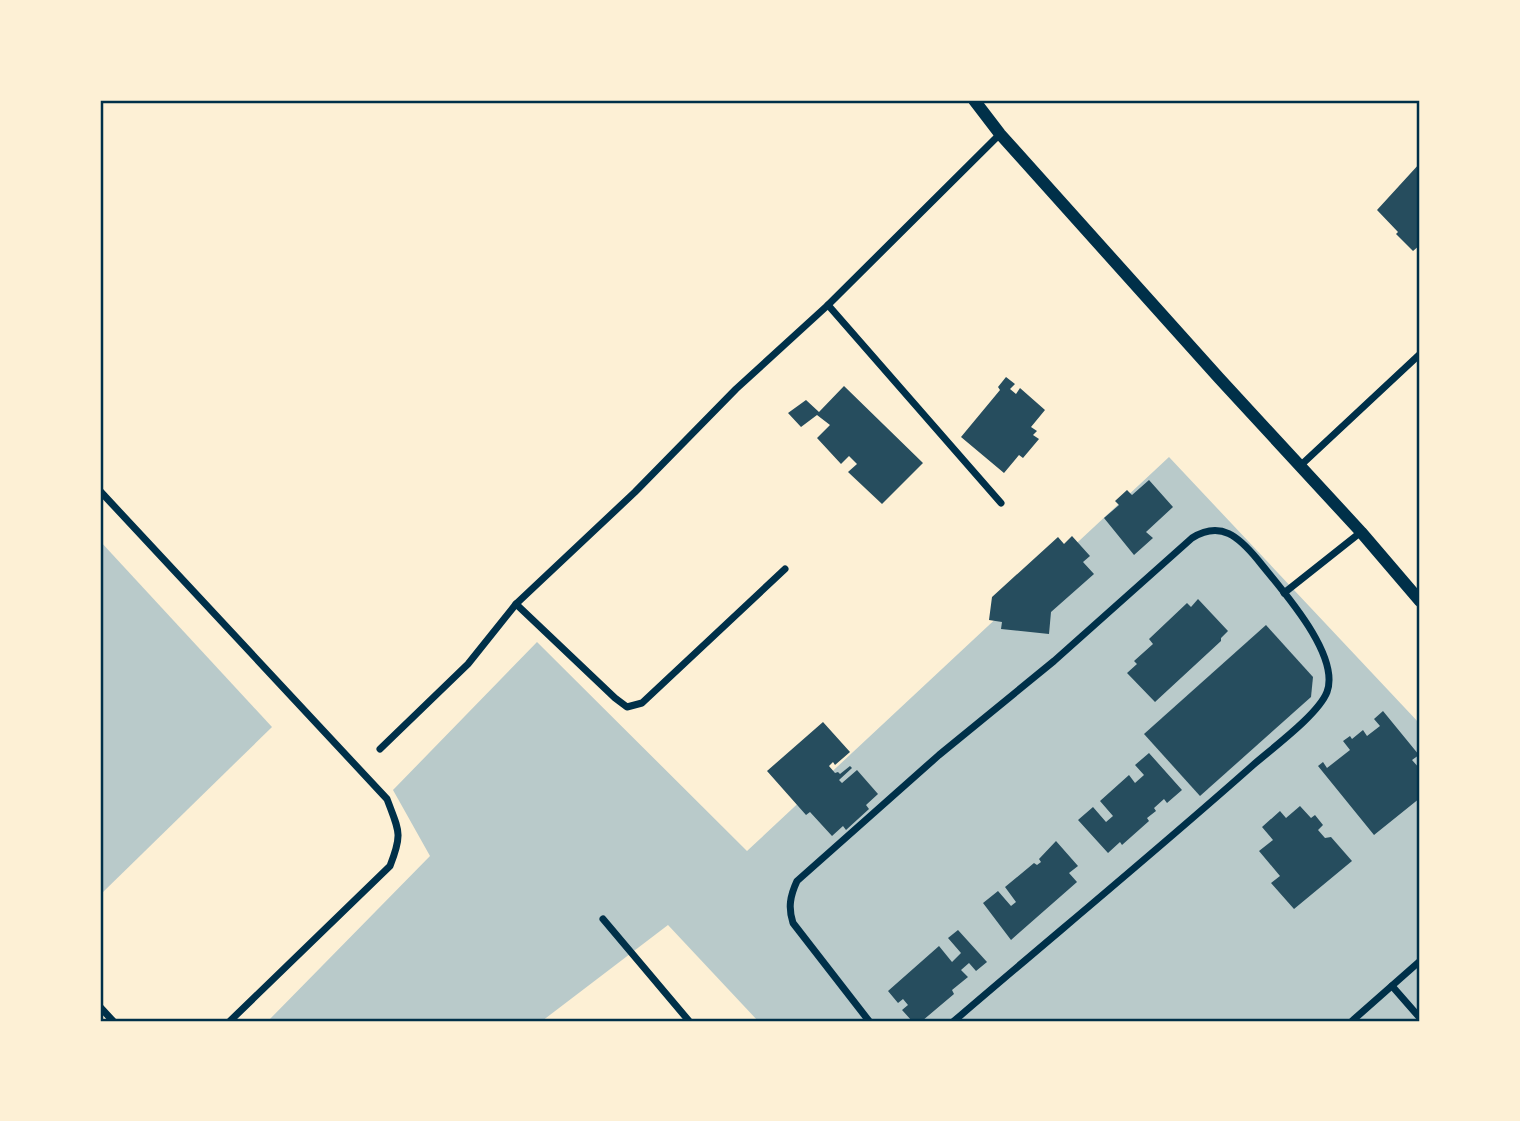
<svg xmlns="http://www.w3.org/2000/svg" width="1520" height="1121" font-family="Figtree,sans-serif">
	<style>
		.green { fill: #b9caca }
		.building { fill: #264d5e }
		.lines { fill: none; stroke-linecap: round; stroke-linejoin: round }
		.minor { stroke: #003049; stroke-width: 7 }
		.tertiary { stroke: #003049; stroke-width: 12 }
		.neatline { fill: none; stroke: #003049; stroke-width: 2.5 }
	</style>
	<rect width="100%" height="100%" fill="#fdf0d5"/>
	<!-- green -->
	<g class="green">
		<polygon points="1169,457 1420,724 1420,1021 758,1021 668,925 542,1021 268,1021 430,856 393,790 537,642 747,851"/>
		<polygon points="100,541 272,727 100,895"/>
	</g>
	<!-- building -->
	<g class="building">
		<polygon points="1420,163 1420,245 1413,251 1396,234 1398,232 1377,210"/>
		<polygon points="1006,377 1015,384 1010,389 1016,394 1020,388 1045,410 1031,427 1037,431 1033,435 1039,439 1023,458 1019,455 1004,473 961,437 1000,390 998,387"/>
		<polygon points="844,386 923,463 882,504 848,472 857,464 849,456 841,464 817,438 830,425 817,415 801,427 788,413 806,400 819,412"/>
		<polygon points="1149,480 1173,507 1146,532 1153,538 1134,555 1104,518 1119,505 1115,501 1127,490 1132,495"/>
		<polygon points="1072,536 1090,556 1083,562 1094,574 1051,612 1049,634 1001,629 1002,622 989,620 992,597 1058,537 1064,544"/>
		<polygon points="1198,599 1228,631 1221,638 1221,641 1155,702 1127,673 1137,664 1134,661 1153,644 1149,639 1187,603 1191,607"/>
		<polygon points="1266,625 1313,677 1311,697 1200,796 1144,734"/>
		<polygon points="1383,711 1419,755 1412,760 1420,769 1420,798 1374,835 1318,766 1323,762 1327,768 1350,750 1343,741 1350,736 1352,739 1363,730 1367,736 1380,726 1374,719"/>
		<polygon points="823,722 850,752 835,765 833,762 829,766 835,773 838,772 840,774 850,766 852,768 839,780 842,783 857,770 878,794 866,805 869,809 846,830 843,826 832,836 810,812 806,815 767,771"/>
		<polygon points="1149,753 1182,790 1167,803 1164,799 1154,808 1156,811 1147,818 1149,821 1122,845 1120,842 1108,853 1078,820 1093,807 1106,822 1113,816 1100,801 1129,775 1135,783 1144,775 1135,765"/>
		<polygon points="1300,806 1311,818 1315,815 1323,825 1318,830 1325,838 1331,837 1352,861 1294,909 1271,883 1280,876 1259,851 1273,840 1262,827 1280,811 1286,818"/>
		<polygon points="1056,841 1078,866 1069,873 1077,882 1011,940 983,903 998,891 1011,906 1016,902 1005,887 1034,863 1037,865 1041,862 1039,859"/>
		<polygon points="958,930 987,962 976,971 969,963 961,970 968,977 952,990 954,994 922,1021 912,1021 902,1010 908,1005 903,999 898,1003 888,991 939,946 952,962 961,953 948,938"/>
	</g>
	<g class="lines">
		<!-- minor -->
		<g class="minor">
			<polyline points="828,305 1001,503"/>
			<polyline points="1300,466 1420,354"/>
			<path d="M100 491 387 799C399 831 403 833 390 866L230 1021"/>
			<polyline points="1284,593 1361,532"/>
			<polyline points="516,604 615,698 627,707 642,703 785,569"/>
			<polyline points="380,749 468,664 516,604 635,492 736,389 828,305 1000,134"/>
			<polyline points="603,919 689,1021"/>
			<polyline points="1392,986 1420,1018"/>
			<polyline points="100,1007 113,1021"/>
			<path d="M869 1021 793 923C788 908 790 896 797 881L939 755 1054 661 1192 538C1221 520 1239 537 1258 560 1280 588 1341 654 1327 692 1318 715 1271 749 1252 766 1154 853 1053 936 954 1021"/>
			<polyline points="1352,1021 1420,961"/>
		</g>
		<!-- tertiary -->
		<polyline class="tertiary" points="974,100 1000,134 1219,378 1361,532 1420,601"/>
	</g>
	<!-- border -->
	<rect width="1520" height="1121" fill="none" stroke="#fdf0d5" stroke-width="203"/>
	<rect x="102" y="102" width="1316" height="918" class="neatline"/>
</svg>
